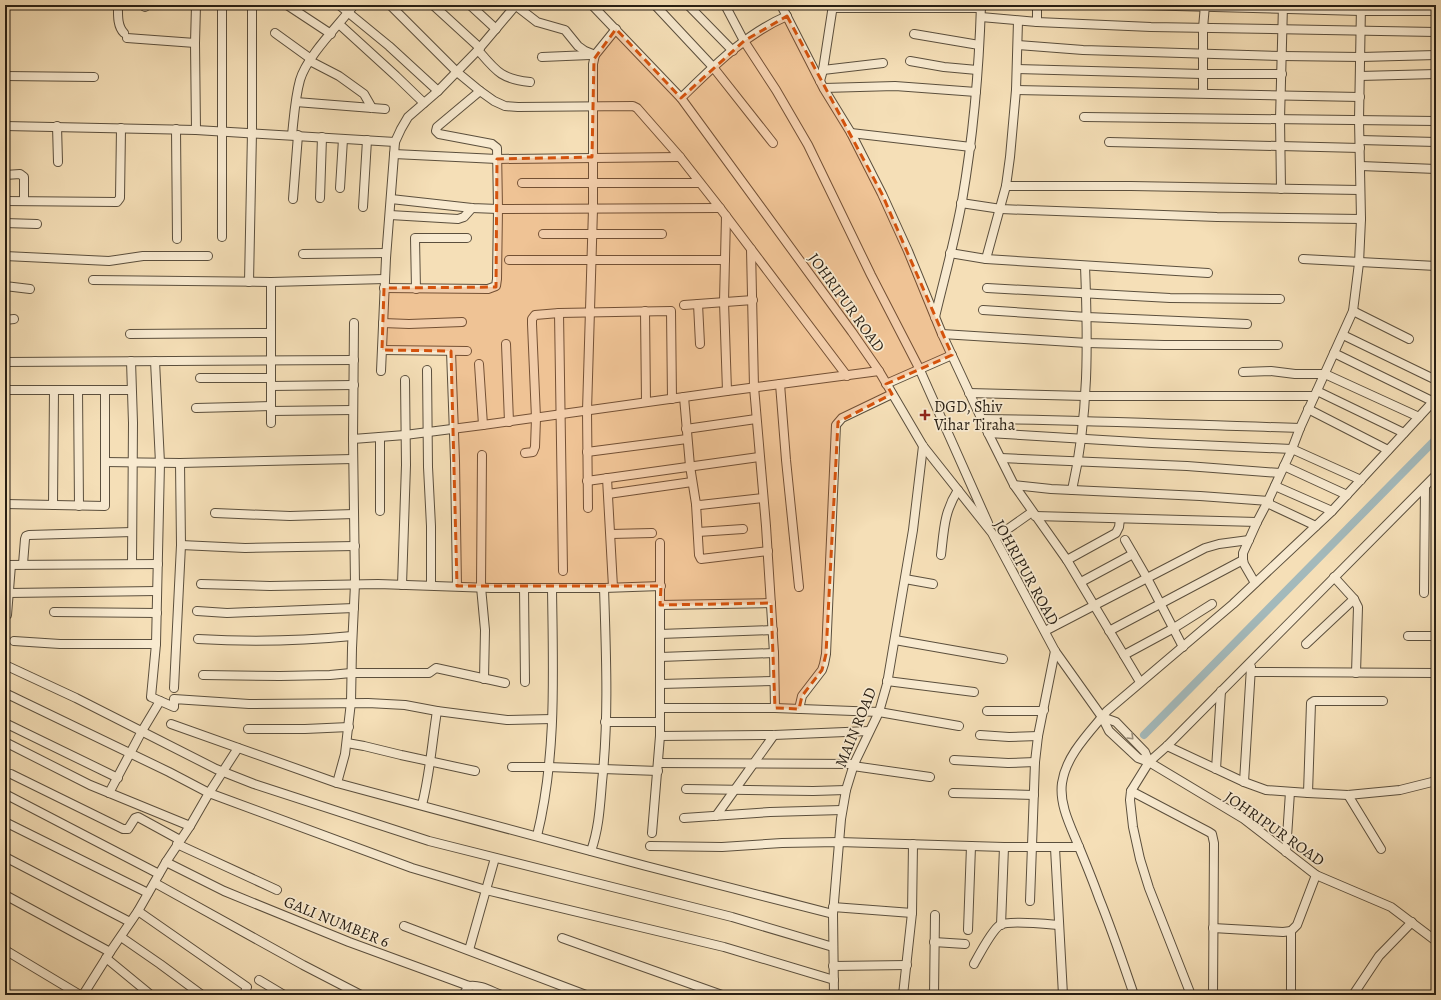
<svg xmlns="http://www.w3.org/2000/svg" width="1441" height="1000" font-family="Alegreya,serif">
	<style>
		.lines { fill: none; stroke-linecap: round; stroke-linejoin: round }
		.canal { stroke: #a3b9bb; stroke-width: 8 }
		.minor-casing { stroke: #5b4f3d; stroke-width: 10 }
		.minor { stroke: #f8ead0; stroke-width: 8 }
		.oneway { stroke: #9a8f7b }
		.marked { fill: #d5530d; fill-opacity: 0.2; stroke: #d5530d; stroke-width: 3; stroke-dasharray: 8 5; stroke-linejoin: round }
		.poi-dot { fill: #8f2418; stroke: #f8ead0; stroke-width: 1.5 }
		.labels { text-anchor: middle; stroke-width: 3.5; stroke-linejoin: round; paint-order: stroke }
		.street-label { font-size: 16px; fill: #281f14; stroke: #f8ead0 }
		.poi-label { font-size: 16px; fill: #281f14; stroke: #f8ead0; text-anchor: start }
	</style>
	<rect width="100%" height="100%" fill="#f5dfb7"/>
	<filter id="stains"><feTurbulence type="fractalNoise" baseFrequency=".005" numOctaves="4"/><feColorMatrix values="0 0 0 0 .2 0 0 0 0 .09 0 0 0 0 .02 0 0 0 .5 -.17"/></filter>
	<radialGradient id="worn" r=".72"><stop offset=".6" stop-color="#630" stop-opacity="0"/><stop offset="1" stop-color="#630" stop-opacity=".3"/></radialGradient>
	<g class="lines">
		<!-- canal -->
		<polyline class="canal" points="1144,735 1436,439"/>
		<!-- minor casing -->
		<g class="minor-casing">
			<g id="minor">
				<path d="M118 5C118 14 117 26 124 33"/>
				<polyline points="222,5 222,237"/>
				<polyline points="287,5 331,34"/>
				<polyline points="339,5 389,46 438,91"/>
				<polyline points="390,5 457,72 480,91 494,101 505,106 518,107 633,106 637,108 680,157 720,208 847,376"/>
				<polyline points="433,5 480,48"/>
				<polyline points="470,5 496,29"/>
				<polyline points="515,5 537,22 565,30 578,46 585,51 595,55"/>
				<polyline points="592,5 681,98 852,332 879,371 923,446 992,533 1055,651 1102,717 1109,731 1138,758 1149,762 1244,819 1316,875 1391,907 1436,941"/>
				<polyline points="655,5 713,67 773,143"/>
				<polyline points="688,5 733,51"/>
				<polyline points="725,5 744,41 776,90 808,145 871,275 919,368 988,523"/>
				<polyline points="781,5 824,89 851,133 882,194 908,251 942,334 988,433 1014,485 1067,560 1140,682"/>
				<polyline points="1137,5 1361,11 1436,11"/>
				<polyline points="145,7 145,5"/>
				<polyline points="832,8 981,8"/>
				<polyline points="981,17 1037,22 1151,27 1436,32"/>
				<polyline points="1037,22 1037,5"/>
				<polyline points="339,24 396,76 424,103"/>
				<polyline points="275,33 311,59"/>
				<polyline points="914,34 979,45"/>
				<polyline points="127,38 195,43"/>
				<polyline points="1018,45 1083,50 1282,56 1361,57 1436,55"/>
				<path d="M478 50C496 71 501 79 530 82"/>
				<polyline points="542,57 590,55"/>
				<polyline points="310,61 339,76 364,94 372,108"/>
				<polyline points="910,61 944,67 977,70"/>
				<polyline points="1017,69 1202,74 1282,74"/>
				<polyline points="823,70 883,63"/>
				<polyline points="5,76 94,77"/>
				<polyline points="1360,76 1436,74"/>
				<polyline points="820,81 823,70 833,5"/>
				<polyline points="824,88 895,86 976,92"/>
				<polyline points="1016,90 1360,97"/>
				<polyline points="1203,93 1203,28 1205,5"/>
				<path d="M681 98C713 67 745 34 787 16"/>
				<polyline points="296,102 385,109"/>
				<polyline points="1084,117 1436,121"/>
				<polyline points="5,126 196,130 395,142"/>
				<polyline points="57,126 58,162"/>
				<polyline points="176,129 177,239"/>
				<polyline points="196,130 195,43 196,5"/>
				<polyline points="851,133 971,147"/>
				<path d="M292 135C294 117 295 98 300 80 307 56 339 25 354 5"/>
				<polyline points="1360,140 1436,142"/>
				<polyline points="1109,142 1360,148"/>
				<polyline points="394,154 497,159 680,157"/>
				<polyline points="1361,166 1436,169"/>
				<polyline points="5,175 20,174 24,177 24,201"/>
				<polyline points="522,183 699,183"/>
				<polyline points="1006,186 1131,186 1360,190"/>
				<polyline points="340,188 343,139"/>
				<polyline points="1281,189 1280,119 1283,5"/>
				<polyline points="320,198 322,137"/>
				<polyline points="293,199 298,135"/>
				<polyline points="391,199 472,208 498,209 720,208"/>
				<polyline points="5,201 117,202 120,198 121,128"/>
				<polyline points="961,203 1001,209 1217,217 1361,219"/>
				<polyline points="363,207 367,140"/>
				<polyline points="390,215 458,219 464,217 472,208"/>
				<polyline points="726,216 724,302 727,391"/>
				<polyline points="5,223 37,224"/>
				<polyline points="543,234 662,234"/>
				<polyline points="751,249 754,387 766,526 774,653 775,708"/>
				<polyline points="950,253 986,259 1208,273"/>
				<polyline points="303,254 386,253"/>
				<polyline points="5,256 109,261 143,256 208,256"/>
				<polyline points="986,259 1006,186 1010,157 1016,90 1018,21"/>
				<polyline points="1303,259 1436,266"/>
				<polyline points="509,260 725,260"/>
				<polyline points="93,280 271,282 385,279"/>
				<polyline points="249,282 252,132 252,5"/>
				<polyline points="271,282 271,423"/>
				<polyline points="5,286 30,289"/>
				<polyline points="384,288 488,289 496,286 497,279 498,209 497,148 492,144 439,134 436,131 437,127 480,91"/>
				<polyline points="987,288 1170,298 1280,299"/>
				<polyline points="416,289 415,238 467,238"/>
				<polyline points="698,304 700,344"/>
				<polyline points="684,305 753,300"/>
				<polyline points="983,310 1087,317 1247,324"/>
				<polyline points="645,311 646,402"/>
				<polyline points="1353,311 1409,339"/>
				<polyline points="559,313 563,571"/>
				<path d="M935 317C944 279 955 240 962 201 973 137 979 71 981 5"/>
				<polyline points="5,320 14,319"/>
				<polyline points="383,323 409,324 462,322"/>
				<polyline points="130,334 271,333"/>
				<polyline points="942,334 1087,343 1164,345 1278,345"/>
				<polyline points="1343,335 1436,380"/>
				<polyline points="506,344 509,422"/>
				<polyline points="382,350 467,351"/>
				<polyline points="451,351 455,461 457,586"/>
				<polyline points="1334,353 1432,401"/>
				<polyline points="131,361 133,423 132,564"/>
				<polyline points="155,361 160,463 156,644 151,697 174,707 174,699 249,704 368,703 405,705 437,711"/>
				<polyline points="5,362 354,360"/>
				<polyline points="479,364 483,425"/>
				<polyline points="427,370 428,467 431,526 431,585"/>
				<polyline points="381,371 386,258 395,142 401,129 408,117 438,91 478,50 516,5"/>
				<polyline points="1243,372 1271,371 1295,374 1325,374 1419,417"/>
				<polyline points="200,378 271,378"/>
				<polyline points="780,384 786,460 799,587"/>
				<polyline points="886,384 952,355"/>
				<polyline points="271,386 354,385"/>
				<polyline points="5,390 131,390"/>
				<polyline points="78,390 79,506"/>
				<polyline points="1317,391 1404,433"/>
				<polyline points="969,393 1085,396 1314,396"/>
				<polyline points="684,397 690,466 696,504 700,505 763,498"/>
				<polyline points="196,408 271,406"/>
				<polyline points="1308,409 1388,450"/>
				<polyline points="271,411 353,410"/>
				<path d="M982 419C1088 420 1194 425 1300 428"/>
				<polyline points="686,429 756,419"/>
				<polyline points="988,433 1152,443 1292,449 1361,480"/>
				<polyline points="353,439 405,435 483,425 727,391 879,371"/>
				<polyline points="587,452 687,439"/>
				<polyline points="525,453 533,452 535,447 536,418 532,324 532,319 535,315 559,313 671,311 672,399"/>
				<polyline points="482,455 481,587 485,630 484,679"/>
				<polyline points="1001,458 1187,466 1280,473"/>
				<polyline points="105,462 180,463 353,459"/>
				<polyline points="1284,466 1347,495"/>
				<polyline points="607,478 613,587"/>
				<polyline points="587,481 759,457"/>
				<polyline points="1014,485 1051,489 1200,496 1269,501"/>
				<polyline points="1275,486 1332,511"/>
				<path d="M1072 490C1089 416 1088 342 1085 266"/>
				<polyline points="608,494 692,482"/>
				<polyline points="1267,503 1316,526"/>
				<polyline points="5,504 105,506 105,390"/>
				<polyline points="696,504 699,555 701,559 768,551"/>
				<polyline points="53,505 54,390"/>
				<polyline points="588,508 587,411 593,209 593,64 595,55 616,29"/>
				<polyline points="380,511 380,437"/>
				<polyline points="215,513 290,516 354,514"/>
				<polyline points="1035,516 1257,522"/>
				<polyline points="698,532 743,529"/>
				<polyline points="611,534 652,533"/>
				<polyline points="995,538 1032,512"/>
				<polyline points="1125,540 1147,578 1183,647"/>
				<polyline points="181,545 245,548 355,546"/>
				<path d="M941 555C944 529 944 512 958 490"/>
				<polyline points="1067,560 1116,533 1119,527 1120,519"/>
				<polyline points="23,564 25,539 26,536 29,535 132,532"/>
				<polyline points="5,565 158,564"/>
				<polyline points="1334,577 1354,599 1358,607 1356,673"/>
				<polyline points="905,579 933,584"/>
				<polyline points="1081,582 1133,554"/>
				<polyline points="1255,583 1244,564 1243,560 1243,553 1257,522 1267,503 1292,449 1300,428 1353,311 1359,263 1361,219 1359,120 1361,5"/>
				<polyline points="201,584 270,586 378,584 491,588 604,588 661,586"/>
				<polyline points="402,585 406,465 405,380"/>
				<polyline points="524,588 525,682"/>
				<polyline points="9,593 157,591"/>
				<polyline points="1424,593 1425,487"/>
				<polyline points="660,605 771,603"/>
				<polyline points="197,611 227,613 354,608"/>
				<polyline points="54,612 157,613"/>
				<polyline points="7,615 11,565"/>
				<polyline points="1045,631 1205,548 1219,544 1249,540"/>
				<polyline points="1109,631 1243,560"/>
				<polyline points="660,634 773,630"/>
				<polyline points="1408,636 1436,636"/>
				<path d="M198 639C250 642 301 641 352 636"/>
				<polyline points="895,640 1003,659"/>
				<polyline points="14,641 60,644 156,644"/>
				<polyline points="1306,644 1354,599"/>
				<polyline points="1124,655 1174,628 1212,604"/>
				<polyline points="660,657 774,653"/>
				<polyline points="5,665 76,698 216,769 254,784 429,841 732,917 833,947"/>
				<polyline points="1251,672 1436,673"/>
				<polyline points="203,675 280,676 330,675 351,673 429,673 436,668 505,683"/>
				<polyline points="887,681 974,692"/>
				<polyline points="661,684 774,681"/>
				<polyline points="174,688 181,545 180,463"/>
				<polyline points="5,693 169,772 209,793 412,868 486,890 724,947 834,980"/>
				<polyline points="660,708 775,708 879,712 959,726"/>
				<polyline points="799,709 802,696 822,670 824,664 826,654 836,425 842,418 892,394"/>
				<polyline points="987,711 1040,711 1044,710"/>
				<polyline points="1102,717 1116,722 1145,752 1149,762"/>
				<polyline points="605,722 660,722"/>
				<polyline points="5,723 118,778"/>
				<polyline points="171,724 337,783 646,866 833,914"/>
				<polyline points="248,729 305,729 349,727"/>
				<polyline points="980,735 1009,737 1038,736"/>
				<polyline points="660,736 774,735 869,731"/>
				<polyline points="5,742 90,785 190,826"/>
				<polyline points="347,743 364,746 401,755 475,771"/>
				<polyline points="1167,746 1244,782 1266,790 1308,793 1348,795 1400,790 1436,781"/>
				<polyline points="954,760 1008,763 1035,762"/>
				<polyline points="658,763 854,764"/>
				<polyline points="853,766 930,777"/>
				<polyline points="512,767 548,767 658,771"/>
				<polyline points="1216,769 1221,691"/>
				<polyline points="11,774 123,829 128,829 135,818 138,817 180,840"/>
				<polyline points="1244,782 1251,667"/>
				<polyline points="337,783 345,754 351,702 352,648 355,584 353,439 354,323"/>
				<polyline points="686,789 813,791 846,790"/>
				<polyline points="1131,791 1209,832 1212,834 1214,843 1213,995"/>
				<polyline points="109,793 142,731 160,701"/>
				<polyline points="953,793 1034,795"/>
				<polyline points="1308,793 1311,703 1314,701 1383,701"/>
				<polyline points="5,794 159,874"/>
				<polyline points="1348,795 1381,849"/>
				<path d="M422 805C430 774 432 742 437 711L507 720 552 719"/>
				<polyline points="716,816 774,735"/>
				<polyline points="684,818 770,812 842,810"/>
				<polyline points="5,822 148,893"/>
				<polyline points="652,833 660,736 660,543"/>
				<path d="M537 836C557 755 553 670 552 588"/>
				<polyline points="177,844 277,890"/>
				<polyline points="650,846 722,847 782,843 839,842 1004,847 1079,847"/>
				<polyline points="1055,848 1063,995"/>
				<path d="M591 851C599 828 600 806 602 782 609 718 606 652 604 588"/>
				<polyline points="1286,852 1290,792"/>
				<polyline points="5,857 130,922"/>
				<path d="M166 862 224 891 349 942 469 986C479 984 491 991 501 995"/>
				<polyline points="155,883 303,965 361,995"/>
				<polyline points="5,895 110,952"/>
				<polyline points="1030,901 1035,762 1038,736 1055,651"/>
				<polyline points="833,907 912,913"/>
				<polyline points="138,911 247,987 244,995"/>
				<polyline points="1001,925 1004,847"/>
				<polyline points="404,926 586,995"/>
				<polyline points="1213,928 1283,932 1291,931 1297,925 1316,875"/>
				<polyline points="968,930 971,846"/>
				<polyline points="1291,931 1291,995"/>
				<polyline points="121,937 160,964 202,995"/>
				<polyline points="562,938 722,995"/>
				<polyline points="934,942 965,944"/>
				<polyline points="5,950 80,995"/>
				<polyline points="469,950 495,858"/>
				<polyline points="106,958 151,995"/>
				<path d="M974 964C979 955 992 930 1000 925 1008 920 1047 924 1059 925"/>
				<polyline points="833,966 907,965"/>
				<polyline points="259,980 284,995"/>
				<polyline points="83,995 110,952 138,911 166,862 190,826 209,793 238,748"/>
				<polyline points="463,995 469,986"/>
				<polyline points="834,995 833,914 841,819 846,790 854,764 879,712 887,684 913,530 923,446"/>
				<polyline points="903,995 912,913 913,844"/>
				<polyline points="934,995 935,915"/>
				<path d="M1134 995C1123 963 1112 930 1099 898 1093 881 1086 864 1079 847 1071 827 1059 805 1062 783 1066 755 1090 732 1107 711L1233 604 1316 526 1332 511 1430 405 1436 396"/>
				<polyline points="1191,995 1149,888 1140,859 1133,827 1130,800 1131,791 1149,762 1167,746 1436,475"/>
				<polyline points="1353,995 1379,956 1412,922"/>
			</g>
		</g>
		<!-- minor -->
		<use href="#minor" class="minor"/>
	</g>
	<!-- one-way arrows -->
	<defs><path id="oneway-chevron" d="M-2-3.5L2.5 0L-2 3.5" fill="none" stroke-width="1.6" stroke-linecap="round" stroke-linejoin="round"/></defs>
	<use class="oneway" href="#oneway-chevron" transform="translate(1131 737) rotate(45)"/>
	<!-- marked area -->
	<path class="marked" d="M787 16 882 194 952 355 886 384 892 394 838 422 826 654 822 670 802 696 799 709 775 708 771 603 660 605 661 586H457L451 351 382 350 384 288 496 287 497 159 592 157 594 59 616 29 681 98 744 41Z"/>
	<!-- markers -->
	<path class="poi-dot" d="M923 409h4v4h4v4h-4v4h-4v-4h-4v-4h4z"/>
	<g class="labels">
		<!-- street labels -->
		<g class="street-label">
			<text transform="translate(847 302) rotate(54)" y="6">JOHRIPUR ROAD</text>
			<text transform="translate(1027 572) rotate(61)" y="6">JOHRIPUR ROAD</text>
			<text transform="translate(855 727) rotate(-68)" y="6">MAIN ROAD</text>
			<text transform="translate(1275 828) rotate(35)" y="6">JOHRIPUR ROAD</text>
			<text transform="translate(337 921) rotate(22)" y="6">GALI NUMBER 6</text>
		</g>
		<!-- poi labels -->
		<g class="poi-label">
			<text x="934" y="412">DGD, Shiv<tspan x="934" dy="18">Vihar Tiraha</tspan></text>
		</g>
	</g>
	<!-- margin -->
	<rect width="1441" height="1000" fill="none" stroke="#f5dfb7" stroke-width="20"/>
	<rect x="6" y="6" width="1429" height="988" fill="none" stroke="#281f14" stroke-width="2"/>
	<rect x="10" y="10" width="1421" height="980" fill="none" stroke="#281f14"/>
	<rect width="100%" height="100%" filter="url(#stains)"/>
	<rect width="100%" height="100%" fill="url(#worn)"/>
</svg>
